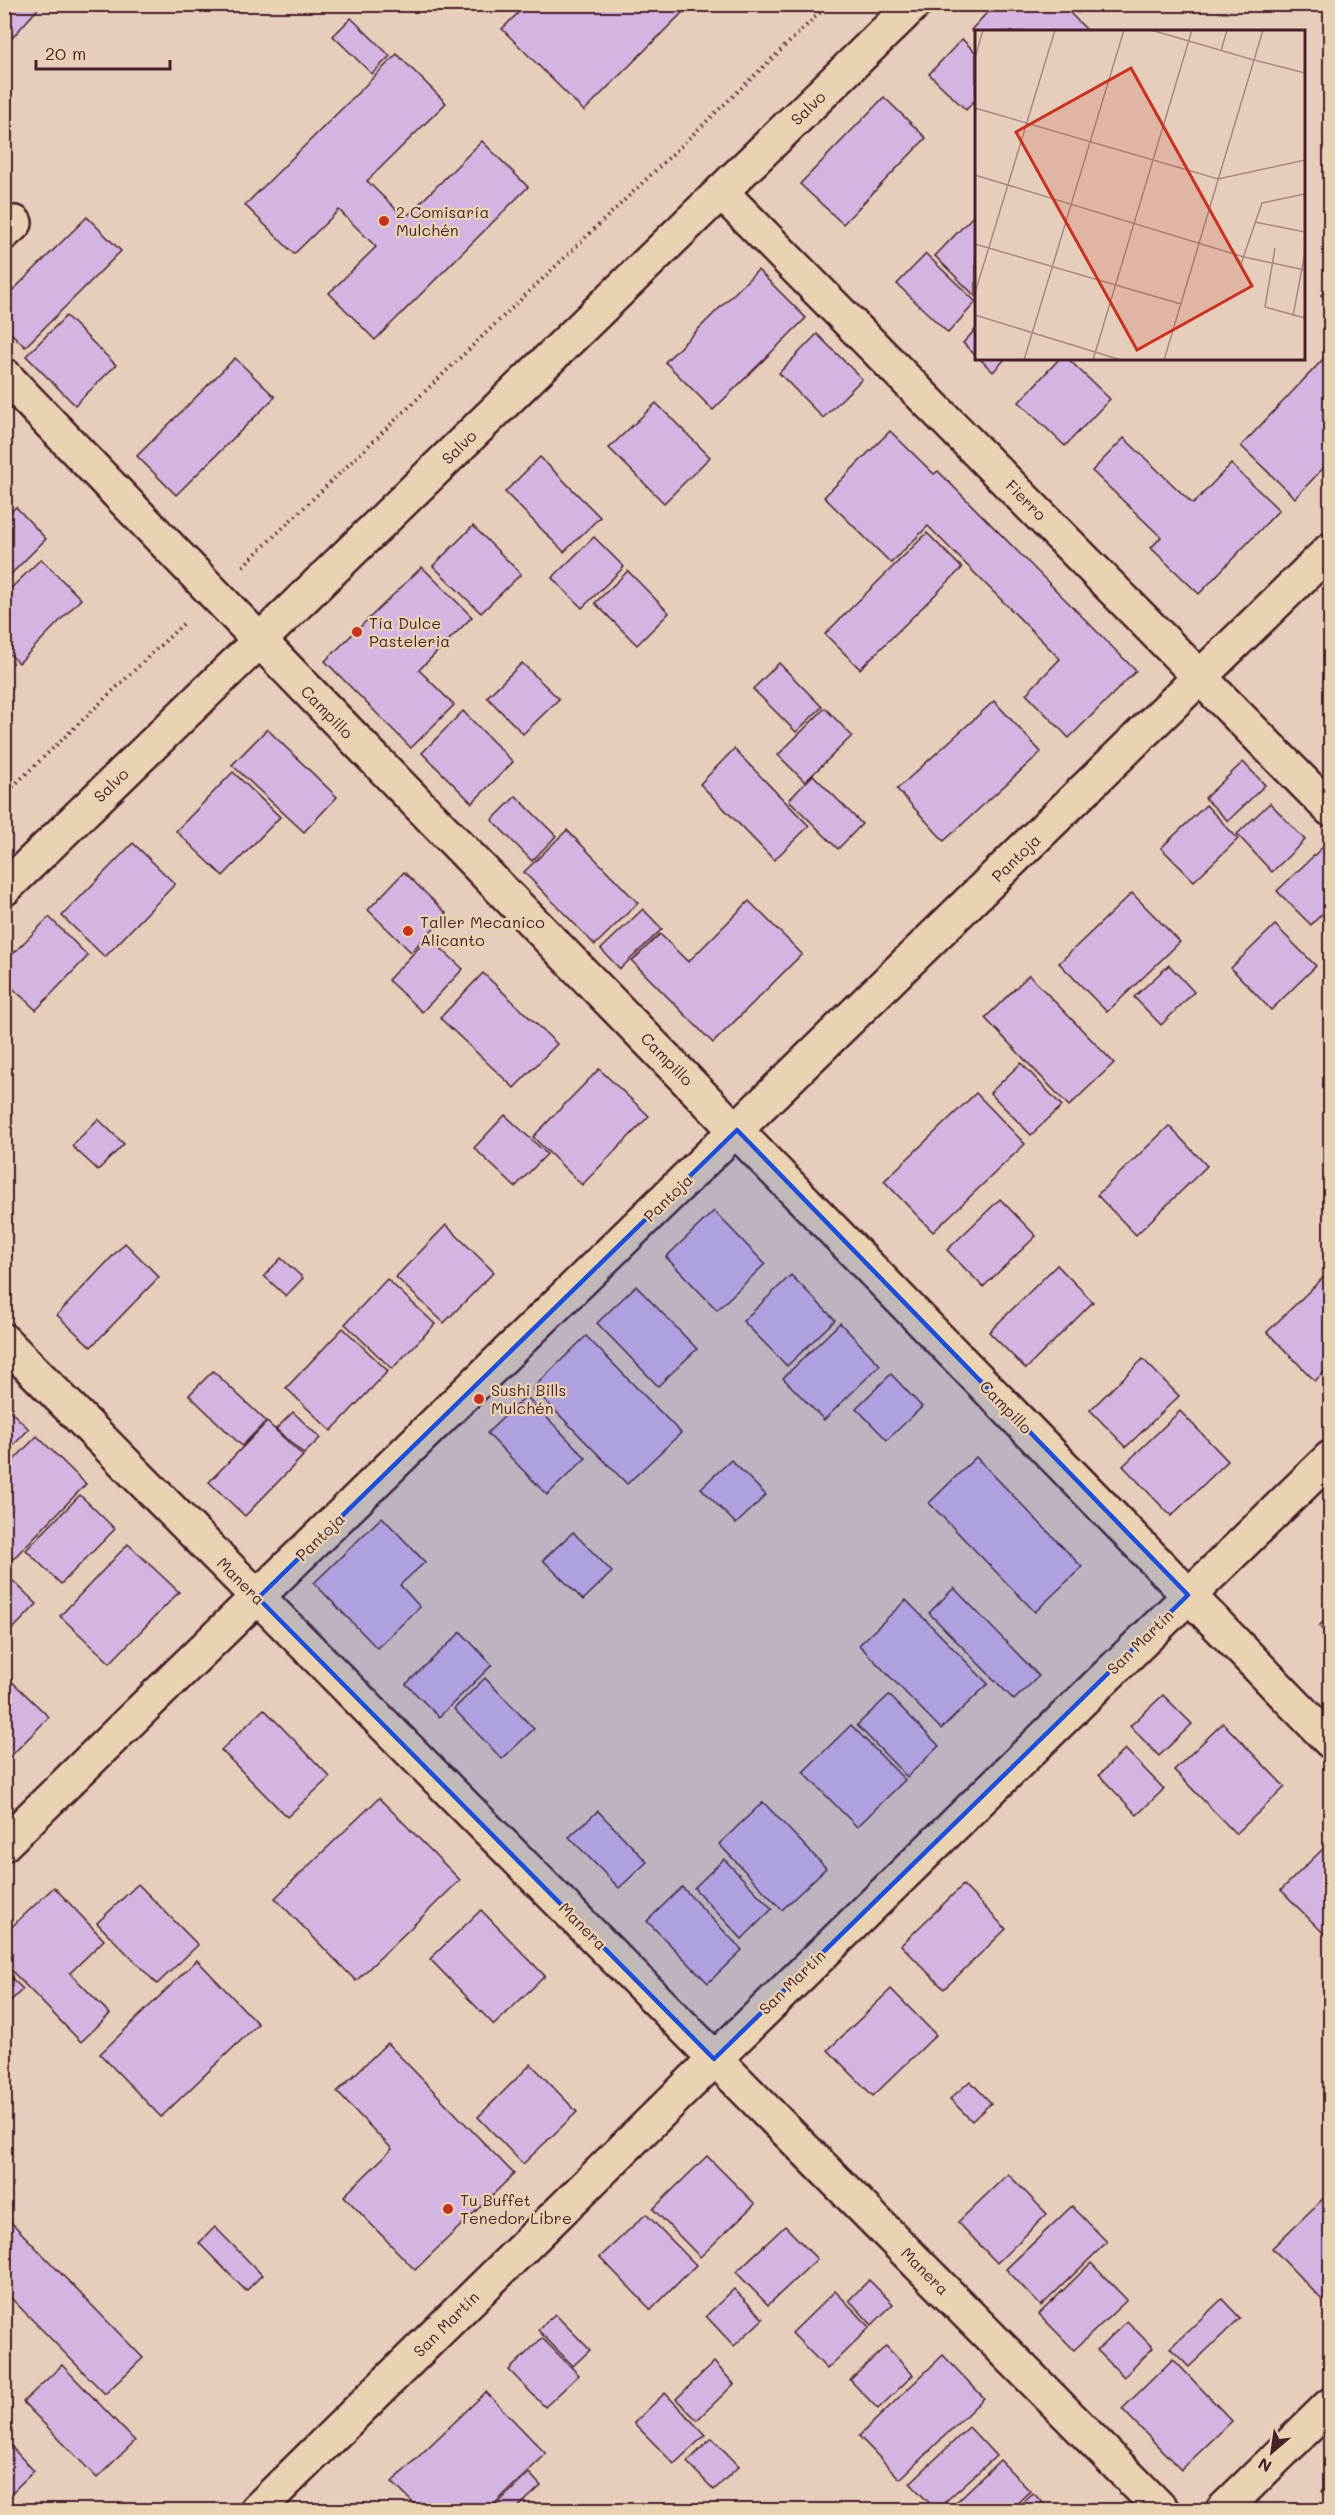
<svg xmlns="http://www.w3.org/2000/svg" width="1335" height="2515" font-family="Mali,sans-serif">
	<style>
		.building { fill: #d4b5e1; stroke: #4a1f2b; stroke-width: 1.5 }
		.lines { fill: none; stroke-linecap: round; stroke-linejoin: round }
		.minor-casing { stroke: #4a1f2b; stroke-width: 38 }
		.secondary-casing { stroke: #4a1f2b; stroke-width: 38 }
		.path { stroke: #4a1f2b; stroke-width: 4; stroke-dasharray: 1.5 4.5; stroke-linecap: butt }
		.minor { stroke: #ead3b3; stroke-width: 33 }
		.secondary { stroke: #ead3b3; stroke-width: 33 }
		.marked { fill: #1d4ed8; fill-opacity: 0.2; stroke: #1d4ed8; stroke-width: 4.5; stroke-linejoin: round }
		.poi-dot { fill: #c8321e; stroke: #ead3b3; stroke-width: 2 }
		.labels { text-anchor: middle; stroke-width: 4.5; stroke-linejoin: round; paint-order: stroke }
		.street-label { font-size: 16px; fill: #4a1f2b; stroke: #ead3b3 }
		.poi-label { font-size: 16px; fill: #4a1f2b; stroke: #ead3b3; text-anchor: start }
		.inset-road { fill: none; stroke: #a88782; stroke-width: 1.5 }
		.view { fill: #c8321e; fill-opacity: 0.15; stroke: #c8321e; stroke-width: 3 }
		.inset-edge { fill: none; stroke: #4a1f2b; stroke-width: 3 }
	</style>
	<rect width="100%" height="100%" fill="#e6cdbc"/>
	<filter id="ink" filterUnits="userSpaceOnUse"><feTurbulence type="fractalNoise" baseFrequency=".0167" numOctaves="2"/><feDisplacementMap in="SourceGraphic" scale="12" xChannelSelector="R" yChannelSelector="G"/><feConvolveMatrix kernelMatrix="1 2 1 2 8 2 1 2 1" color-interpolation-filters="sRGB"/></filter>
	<g filter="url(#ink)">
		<!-- building -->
		<g class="building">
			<polygon points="4,4 42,4 4,47"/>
			<polygon points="527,4 691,4 584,111 502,29"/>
			<polygon points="995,4 1061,4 1089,32 976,32 976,35 971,30"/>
			<polygon points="1069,4 1086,4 1078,13"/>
			<polygon points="351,18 390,56 372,74 333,36"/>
			<polygon points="962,39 976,53 976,99 966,110 929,74"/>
			<polygon points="397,54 446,103 367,181 405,218 482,141 528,187 375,340 329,293 376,247 339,210 294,254 245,205"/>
			<polygon points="884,97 926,138 843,224 800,184"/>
			<polygon points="976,213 976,297 935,256"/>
			<polygon points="87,217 121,251 25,347 4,326 4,299"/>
			<polygon points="926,254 976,302 948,333 897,284"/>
			<polygon points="758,270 806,318 713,410 665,362"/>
			<polygon points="1330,285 1330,304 1321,295"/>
			<polygon points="66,316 116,365 75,405 26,356"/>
			<polygon points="976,329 976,356 963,343"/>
			<polygon points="817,334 862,379 823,418 779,373"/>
			<polygon points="1330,352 1330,461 1295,498 1241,446"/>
			<polygon points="235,358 275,397 176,495 137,456"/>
			<polygon points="979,358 1006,358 993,372"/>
			<polygon points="1060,358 1067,358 1110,399 1065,446 1019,402"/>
			<polygon points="656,403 710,457 664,503 609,448"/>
			<polygon points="890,431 934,474 938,471 1136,671 1069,738 1026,694 1060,659 928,526 891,563 824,497"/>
			<polygon points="1124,438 1193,504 1231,464 1279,510 1199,594 1151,548 1161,537 1092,471"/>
			<polygon points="540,457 600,517 564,552 505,492"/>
			<polygon points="16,507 46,539 7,578 4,576 4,518"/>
			<polygon points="473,526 521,574 481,613 433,566"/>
			<polygon points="927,533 962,568 860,669 825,634"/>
			<polygon points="594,537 624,567 582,608 552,578"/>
			<polygon points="41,559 81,599 19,663 4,649 4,595"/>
			<polygon points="422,567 472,617 419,670 454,705 411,748 325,661"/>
			<polygon points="628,571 669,613 637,645 595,603"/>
			<polygon points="522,663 559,699 523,734 487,697"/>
			<polygon points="779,663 822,707 796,732 753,689"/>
			<polygon points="994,701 1041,752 944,841 897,789"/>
			<polygon points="825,708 852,736 805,782 778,755"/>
			<polygon points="463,711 513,762 472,803 422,753"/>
			<polygon points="267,729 337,797 304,832 232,765"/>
			<polygon points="734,749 809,826 774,860 700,784"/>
			<polygon points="1243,762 1265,785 1228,821 1205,798"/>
			<polygon points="233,772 280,817 223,876 176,831"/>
			<polygon points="813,775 862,824 838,849 789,800"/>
			<polygon points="516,796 556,836 532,861 492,820"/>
			<polygon points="1270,803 1305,840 1272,872 1237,834"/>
			<polygon points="1206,805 1238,839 1194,881 1161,848"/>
			<polygon points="567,830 638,903 595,945 524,872"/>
			<polygon points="133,843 175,884 105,957 62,916"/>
			<polygon points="1326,844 1330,849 1330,906 1311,925 1277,891"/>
			<polygon points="404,872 447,914 411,952 368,910"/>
			<polygon points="1132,893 1180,942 1107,1012 1059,963"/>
			<polygon points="749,901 802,954 713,1043 632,961 660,934 688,962"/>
			<polygon points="643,909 662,929 620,969 601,949"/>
			<polygon points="49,917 88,956 36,1010 4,980 4,963"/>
			<polygon points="1275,925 1316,966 1271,1010 1231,968"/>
			<polygon points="429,937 463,969 422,1012 388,980"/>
			<polygon points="1169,965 1194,992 1161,1025 1134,997"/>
			<polygon points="483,973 557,1044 514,1088 440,1018"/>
			<polygon points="1029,975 1114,1063 1069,1106 985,1018"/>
			<polygon points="1021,1063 1062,1106 1031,1135 990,1093"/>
			<polygon points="599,1069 649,1116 582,1185 533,1137"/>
			<polygon points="976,1093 1025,1144 933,1232 884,1181"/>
			<polygon points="505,1115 547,1154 515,1187 474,1148"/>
			<polygon points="98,1119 124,1144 98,1170 72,1146"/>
			<polygon points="1169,1126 1207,1166 1136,1235 1097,1195"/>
			<polygon points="1000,1199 1036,1236 983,1287 947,1250"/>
			<polygon points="714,1211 765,1264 717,1310 666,1257"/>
			<polygon points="446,1225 494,1272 444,1323 396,1277"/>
			<polygon points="125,1243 159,1277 91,1347 57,1315"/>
			<polygon points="281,1258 303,1278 286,1296 264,1276"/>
			<polygon points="1057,1265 1093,1302 1026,1369 989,1332"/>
			<polygon points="1330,1271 1330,1366 1315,1381 1267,1332"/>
			<polygon points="791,1275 835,1320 787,1366 743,1321"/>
			<polygon points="387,1279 435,1324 392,1369 345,1324"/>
			<polygon points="636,1286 697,1349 658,1386 597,1323"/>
			<polygon points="840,1323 880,1365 824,1420 783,1378"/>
			<polygon points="343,1328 388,1371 331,1431 286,1388"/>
			<polygon points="586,1336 681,1433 627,1484 533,1388"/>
			<polygon points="1143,1359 1179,1396 1126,1447 1090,1410"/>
			<polygon points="213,1371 266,1421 242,1446 189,1395"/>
			<polygon points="891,1374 922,1407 887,1440 856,1408"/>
			<polygon points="526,1396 586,1458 547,1495 487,1433"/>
			<polygon points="4,1405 29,1429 4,1455"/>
			<polygon points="1180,1411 1228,1461 1171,1516 1123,1466"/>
			<polygon points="293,1412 320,1438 304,1454 276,1429"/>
			<polygon points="267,1422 303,1456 245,1516 209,1482"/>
			<polygon points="37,1436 86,1484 11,1561 4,1554 4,1470"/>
			<polygon points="976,1457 1082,1567 1035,1612 929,1503"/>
			<polygon points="731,1460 766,1495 736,1524 701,1488"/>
			<polygon points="80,1495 115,1529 61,1584 26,1550"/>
			<polygon points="382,1517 425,1562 400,1585 420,1607 377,1648 314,1583"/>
			<polygon points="573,1532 612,1572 583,1600 543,1560"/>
			<polygon points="128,1544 179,1592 110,1663 60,1616"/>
			<polygon points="10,1578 37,1604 4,1638 4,1584"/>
			<polygon points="954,1588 1039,1676 1014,1700 929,1613"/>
			<polygon points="906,1600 988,1684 941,1729 859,1645"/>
			<polygon points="1330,1615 1330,1637 1319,1626"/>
			<polygon points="461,1632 492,1665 439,1717 406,1684"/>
			<polygon points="4,1674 49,1717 9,1758 4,1754"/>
			<polygon points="485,1678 534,1729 502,1759 454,1709"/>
			<polygon points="889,1695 939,1746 907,1777 857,1725"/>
			<polygon points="1163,1695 1192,1724 1159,1756 1130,1726"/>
			<polygon points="264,1709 330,1777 287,1817 221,1750"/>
			<polygon points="1223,1723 1285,1787 1236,1834 1174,1770"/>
			<polygon points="851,1725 905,1780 857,1827 803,1772"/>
			<polygon points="1125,1749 1164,1789 1137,1815 1099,1775"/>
			<polygon points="379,1798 460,1880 356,1981 275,1898"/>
			<polygon points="763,1802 826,1868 782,1910 719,1844"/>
			<polygon points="598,1811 647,1862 619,1888 569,1837"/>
			<polygon points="1330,1842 1330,1936 1328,1938 1281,1890"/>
			<polygon points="724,1859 772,1909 742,1939 694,1888"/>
			<polygon points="138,1884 198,1945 157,1984 97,1923"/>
			<polygon points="963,1885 1006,1929 944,1989 901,1945"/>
			<polygon points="54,1887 104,1940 70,1973 110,2014 81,2042 4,1963 4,1934"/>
			<polygon points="682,1887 742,1950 708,1983 647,1921"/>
			<polygon points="481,1910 545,1976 494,2025 430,1959"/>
			<polygon points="197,1960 258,2024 161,2117 100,2054"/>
			<polygon points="4,1971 23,1989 4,2007"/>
			<polygon points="891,1989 936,2035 873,2096 828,2050"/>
			<polygon points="4,2040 13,2049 4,2057"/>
			<polygon points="387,2043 514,2174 415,2270 344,2196 392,2149 337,2092"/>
			<polygon points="531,2064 577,2112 523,2164 478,2117"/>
			<polygon points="970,2081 991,2103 972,2121 950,2099"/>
			<polygon points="707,2156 755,2204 700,2257 653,2209"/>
			<polygon points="1008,2174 1047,2214 997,2263 958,2222"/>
			<polygon points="1330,2192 1330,2295 1323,2301 1272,2248"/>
			<polygon points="1072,2206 1107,2242 1041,2306 1006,2269"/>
			<polygon points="646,2214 696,2265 651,2310 600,2257"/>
			<polygon points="10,2221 143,2358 105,2394 4,2291 4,2226"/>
			<polygon points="785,2226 817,2259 768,2305 736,2272"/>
			<polygon points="215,2227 262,2275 246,2291 199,2243"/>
			<polygon points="1091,2263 1127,2300 1074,2350 1039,2314"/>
			<polygon points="869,2280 893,2304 872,2325 849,2300"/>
			<polygon points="734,2289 763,2319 734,2346 706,2316"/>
			<polygon points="835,2291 870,2327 827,2369 792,2333"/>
			<polygon points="1222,2299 1240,2318 1189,2367 1170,2348"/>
			<polygon points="555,2314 590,2350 573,2366 538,2330"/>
			<polygon points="1127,2321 1153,2348 1124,2377 1097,2350"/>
			<polygon points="542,2338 579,2375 545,2407 509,2370"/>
			<polygon points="886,2346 913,2375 878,2409 850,2380"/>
			<polygon points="943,2355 984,2398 900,2479 859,2436"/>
			<polygon points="1173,2359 1232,2421 1181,2470 1122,2409"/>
			<polygon points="714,2362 734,2384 697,2420 676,2399"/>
			<polygon points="62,2365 135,2441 97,2478 23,2402"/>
			<polygon points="486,2392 546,2454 488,2510 420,2510 392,2482"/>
			<polygon points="665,2393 705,2435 674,2464 634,2423"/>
			<polygon points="969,2427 996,2456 936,2510 910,2483"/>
			<polygon points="712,2438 739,2466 714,2490 687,2462"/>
			<polygon points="4,2439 34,2471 4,2500"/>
			<polygon points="1000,2460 1030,2491 1010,2510 951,2510 949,2509"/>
			<polygon points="529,2473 541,2486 515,2510 503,2510 497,2504"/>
			<polygon points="1330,2482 1330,2501 1321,2491"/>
			<polygon points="1033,2493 1050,2510 1014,2510"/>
		</g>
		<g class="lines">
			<!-- minor casing -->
			<g class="minor-casing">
				<g id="minor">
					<polyline points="721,192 1330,809"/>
					<polyline points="4,233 15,223"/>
					<path d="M4 375C443 834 889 1285 1330 1741"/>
					<polyline points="4,1844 1330,550"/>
					<polyline points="257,2510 734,2040 1330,1458"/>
					<polyline points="1223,2510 1330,2405"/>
				</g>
			</g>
			<!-- secondary casing -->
			<g class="secondary-casing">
				<g id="secondary">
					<polyline points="4,889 914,4"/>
					<polyline points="4,1341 1162,2510"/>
				</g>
			</g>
			<!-- path -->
			<g class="path">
				<polyline points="243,566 829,4"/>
				<polyline points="4,795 186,621"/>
			</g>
			<!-- minor -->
			<use href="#minor" class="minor"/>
			<!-- secondary -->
			<use href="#secondary" class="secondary"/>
		</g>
	</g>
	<!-- marked area -->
	<path class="marked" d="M737 1130 1188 1595 714 2059 258 1598Z"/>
	<!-- markers -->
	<g class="poi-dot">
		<circle cx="384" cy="221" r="6"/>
		<circle cx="357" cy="632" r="6"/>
		<circle cx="408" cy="931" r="6"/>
		<circle cx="479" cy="1399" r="6"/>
		<circle cx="448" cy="2209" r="6"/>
	</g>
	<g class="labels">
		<!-- street labels -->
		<g class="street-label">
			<text transform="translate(808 108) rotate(-44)" y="6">Salvo</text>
			<text transform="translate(459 447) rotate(-44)" y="6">Salvo</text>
			<text transform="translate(1026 500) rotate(45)" y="6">Fierro</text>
			<text transform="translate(327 712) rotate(46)" y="6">Campillo</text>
			<text transform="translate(111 785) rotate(-44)" y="6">Salvo</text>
			<text transform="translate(1016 858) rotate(-44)" y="6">Pantoja</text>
			<text transform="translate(667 1059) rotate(46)" y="6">Campillo</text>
			<text transform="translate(668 1198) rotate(-44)" y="6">Pantoja</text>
			<text transform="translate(1006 1407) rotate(46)" y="6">Campillo</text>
			<text transform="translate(320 1537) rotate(-44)" y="6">Pantoja</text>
			<text transform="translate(241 1581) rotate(45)" y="6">Manera</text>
			<text transform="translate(1140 1642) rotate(-44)" y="6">San Martín</text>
			<text transform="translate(583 1926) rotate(45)" y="6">Manera</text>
			<text transform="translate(792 1982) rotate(-44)" y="6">San Martín</text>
			<text transform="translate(925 2271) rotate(45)" y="6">Manera</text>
			<text transform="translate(446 2324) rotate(-45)" y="6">San Martín</text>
		</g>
		<!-- poi labels -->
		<g class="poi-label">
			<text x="396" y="218">2 Comisaría<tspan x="396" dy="18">Mulchén</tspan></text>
			<text x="369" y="629">Tía Dulce<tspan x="369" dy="18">Pasteleria</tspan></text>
			<text x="420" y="928">Taller Mecanico<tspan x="420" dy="18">Alicanto</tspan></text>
			<text x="491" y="1396">Sushi Bills<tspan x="491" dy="18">Mulchén</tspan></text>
			<text x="460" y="2206">Tu Buffet<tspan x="460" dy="18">Tenedor Libre</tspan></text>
		</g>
	</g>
	<!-- overview -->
	<g transform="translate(975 30)">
		<rect width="330" height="330" fill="#e6cdbc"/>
		<path class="inset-road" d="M176 0 279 30 189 330M288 0 279 30 330 43M246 21 252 0M0 28 8 0M0 78 243 149 330 130M0 145 269 227 330 240M280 192 330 202M0 214 206 274M300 218 290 277 330 288M265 237 287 173 330 164M0 263 80 0M0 285 146 330M318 286 330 222M49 330 149 0M118 330 217 0"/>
		<path class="view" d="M156 38 277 256 162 320 41 102Z"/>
		<rect width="330" height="330" class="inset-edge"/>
	</g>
	<!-- margin -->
	<rect width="1335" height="2515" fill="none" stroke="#ead3b3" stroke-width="24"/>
	<rect x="12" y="12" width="1311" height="2491" fill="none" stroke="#4a1f2b" stroke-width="2" filter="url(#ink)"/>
	<!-- north arrow -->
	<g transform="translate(1272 2452) rotate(209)" stroke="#ead3b3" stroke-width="4.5" paint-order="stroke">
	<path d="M0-4.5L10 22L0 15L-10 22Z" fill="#4a1f2b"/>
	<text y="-9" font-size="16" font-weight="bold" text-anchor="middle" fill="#4a1f2b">N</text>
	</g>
	<!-- scale -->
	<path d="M36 60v9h134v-9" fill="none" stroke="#4a1f2b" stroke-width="3"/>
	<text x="45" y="60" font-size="18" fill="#4a1f2b" stroke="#ead3b3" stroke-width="4.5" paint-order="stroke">20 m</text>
</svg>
